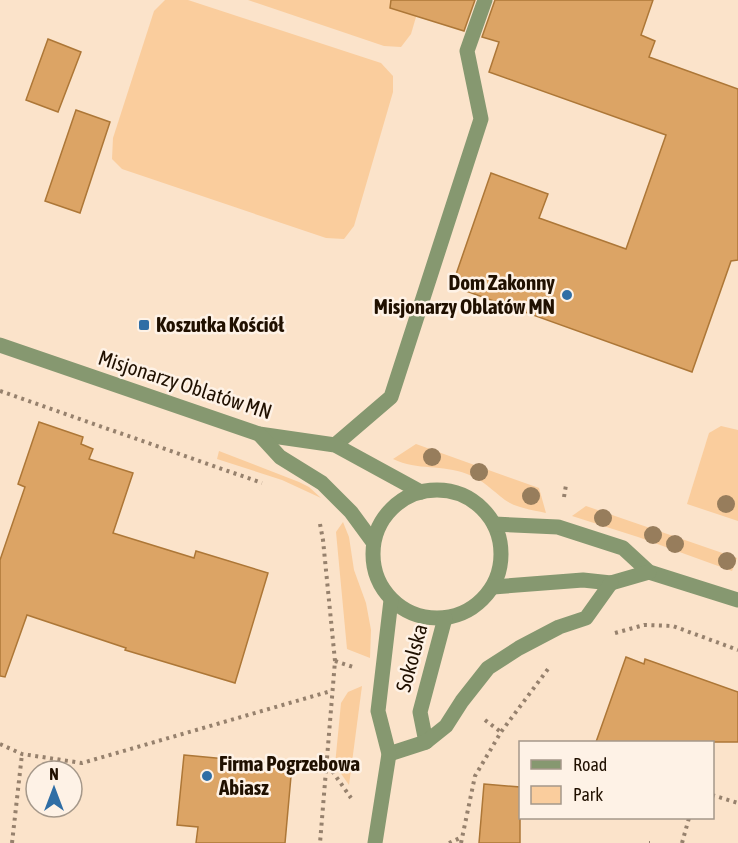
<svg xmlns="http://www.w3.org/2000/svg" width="738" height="843" font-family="'Asap Condensed',sans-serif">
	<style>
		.green { fill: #facd9d }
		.building { fill: #dca465; stroke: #ad7737; stroke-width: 1.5 }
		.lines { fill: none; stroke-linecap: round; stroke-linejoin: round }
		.path { stroke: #96816d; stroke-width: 4; stroke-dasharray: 3 4.5; stroke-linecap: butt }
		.service { stroke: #869870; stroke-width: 15 }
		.tertiary { stroke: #869870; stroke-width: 15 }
		.tree { fill: #977d5c }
		.poi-dot { fill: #306ea5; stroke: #fef2e6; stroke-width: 2 }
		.labels { text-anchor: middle; stroke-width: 5; stroke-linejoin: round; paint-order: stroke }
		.poi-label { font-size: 21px; font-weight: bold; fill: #201000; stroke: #fef2e6; text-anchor: start }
		.street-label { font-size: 21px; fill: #201000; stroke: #fef2e6 }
	</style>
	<rect width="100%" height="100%" fill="#fbe3ca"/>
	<!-- green -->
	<g class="green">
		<polygon points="165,0 188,0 381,63 393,76 393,92 354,226 344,239 326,238 122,169 112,159 113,138 154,11"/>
		<polygon points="248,0 421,0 411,34 401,47 384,46"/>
		<polygon points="721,426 738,430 738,521 687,504 709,433"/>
		<path d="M416 444 539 488 546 513C533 510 516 508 505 500 493 491 482 479 467 474 442 464 418 471 393 459Z"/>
		<polygon points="219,451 299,482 309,487 321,498 282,480 217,459"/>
		<polygon points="586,506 737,558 732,571 638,537 572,516"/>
		<polygon points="343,522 349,537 354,570 366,603 371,630 370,658 347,649 336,532"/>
		<polygon points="362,686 349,785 335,765 341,703 348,692"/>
	</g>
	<!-- building -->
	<g class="building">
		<polygon points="391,0 475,0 464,31 390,8"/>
		<polygon points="495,0 653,0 641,35 655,41 649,57 738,89 738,260 731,261 692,372 452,286 491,173 548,194 539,218 626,249 666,135 489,72 499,42 482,37"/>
		<polygon points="48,39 81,52 58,112 26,100"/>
		<polygon points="76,110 110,122 80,213 45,201"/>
		<polygon points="39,422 83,437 81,444 93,449 89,459 133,473 113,533 194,558 196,551 268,573 235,683 125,650 126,648 27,615 5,677 0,676 0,560 25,487 18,484"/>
		<polygon points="626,657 644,664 645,659 738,692 738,742 596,742"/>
		<polygon points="184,755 292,765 285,843 196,843 198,827 177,825"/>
		<polygon points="484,784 520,787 520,843 479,843"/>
	</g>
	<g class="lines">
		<!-- path -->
		<g class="path">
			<polyline points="0,391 262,483"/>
			<polyline points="564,497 566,485"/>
			<polyline points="320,524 323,540 335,661 320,843"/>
			<polyline points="615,633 644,625 673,626 738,650"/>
			<polyline points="335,661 353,667"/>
			<polyline points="485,720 501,732"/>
			<polyline points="0,744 22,754 82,763 331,691"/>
			<polyline points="328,765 351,798"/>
			<polyline points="712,795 738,803"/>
			<polyline points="12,843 22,754"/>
			<polyline points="449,843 462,837"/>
			<polyline points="461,843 475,776 501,732 548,669"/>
			<polyline points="649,843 650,843"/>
			<polyline points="682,843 689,818"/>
		</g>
		<!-- service -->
		<polyline class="service" points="335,445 391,397 481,119 467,51 485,0"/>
		<!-- tertiary -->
		<g class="tertiary">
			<polyline points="0,345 259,434 335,445 421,492"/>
			<polyline points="259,434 280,457 322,483 351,512 373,542"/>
			<circle cx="437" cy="554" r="64"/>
			<polyline points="494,524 558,527 623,548 649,572 738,600"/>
			<polyline points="493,587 583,580 611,583 649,572"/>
			<polyline points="426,742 420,712 445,618"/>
			<polyline points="389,754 426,742 446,726 462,701 488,668 519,648 559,627 586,618 611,583"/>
			<polyline points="375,843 389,754 378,711 391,600"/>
		</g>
	</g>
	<!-- trees -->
	<g class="tree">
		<circle cx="432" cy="457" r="9"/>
		<circle cx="479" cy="472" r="9"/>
		<circle cx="531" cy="496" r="9"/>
		<circle cx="726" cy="504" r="9"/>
		<circle cx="603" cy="518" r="9"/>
		<circle cx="653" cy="535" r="9"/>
		<circle cx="675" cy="544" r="9"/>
		<circle cx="727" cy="561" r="9"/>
	</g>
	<!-- markers -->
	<g class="poi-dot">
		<circle cx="567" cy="295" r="6"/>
		<rect x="138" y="319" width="12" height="12" rx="3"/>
		<circle cx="207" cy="776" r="6"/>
	</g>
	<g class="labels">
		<!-- poi labels -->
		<g class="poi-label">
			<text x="555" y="290" text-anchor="end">Dom Zakonny<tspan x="555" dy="24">Misjonarzy Oblatów MN</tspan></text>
			<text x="156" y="332">Koszutka Kościół</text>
			<text x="219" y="771">Firma Pogrzebowa<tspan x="219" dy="24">Abiasz</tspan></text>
		</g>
		<!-- street labels -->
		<g class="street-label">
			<text transform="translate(185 385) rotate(18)" y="7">Misjonarzy Oblatów MN</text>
			<text transform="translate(412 658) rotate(-75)" y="7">Sokolska</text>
		</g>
	</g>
	<!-- legend -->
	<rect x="519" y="741" width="195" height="78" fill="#fef2e6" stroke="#a5988a" stroke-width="1.5"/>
	<rect x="531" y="760" width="30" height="9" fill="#869870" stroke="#a5988a" stroke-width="1.5"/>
	<text x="573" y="771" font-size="18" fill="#201000">Road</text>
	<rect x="531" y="786" width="30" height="18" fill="#facd9d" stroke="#a5988a" stroke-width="1.5"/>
	<text x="573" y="801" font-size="18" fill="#201000">Park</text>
	<!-- north arrow -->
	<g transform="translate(54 789)"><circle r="28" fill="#fef2e6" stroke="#a5988a" stroke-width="1.5"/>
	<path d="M0-4.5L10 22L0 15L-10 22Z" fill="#306ea5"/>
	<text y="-9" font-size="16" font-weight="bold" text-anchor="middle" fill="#201000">N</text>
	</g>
</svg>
